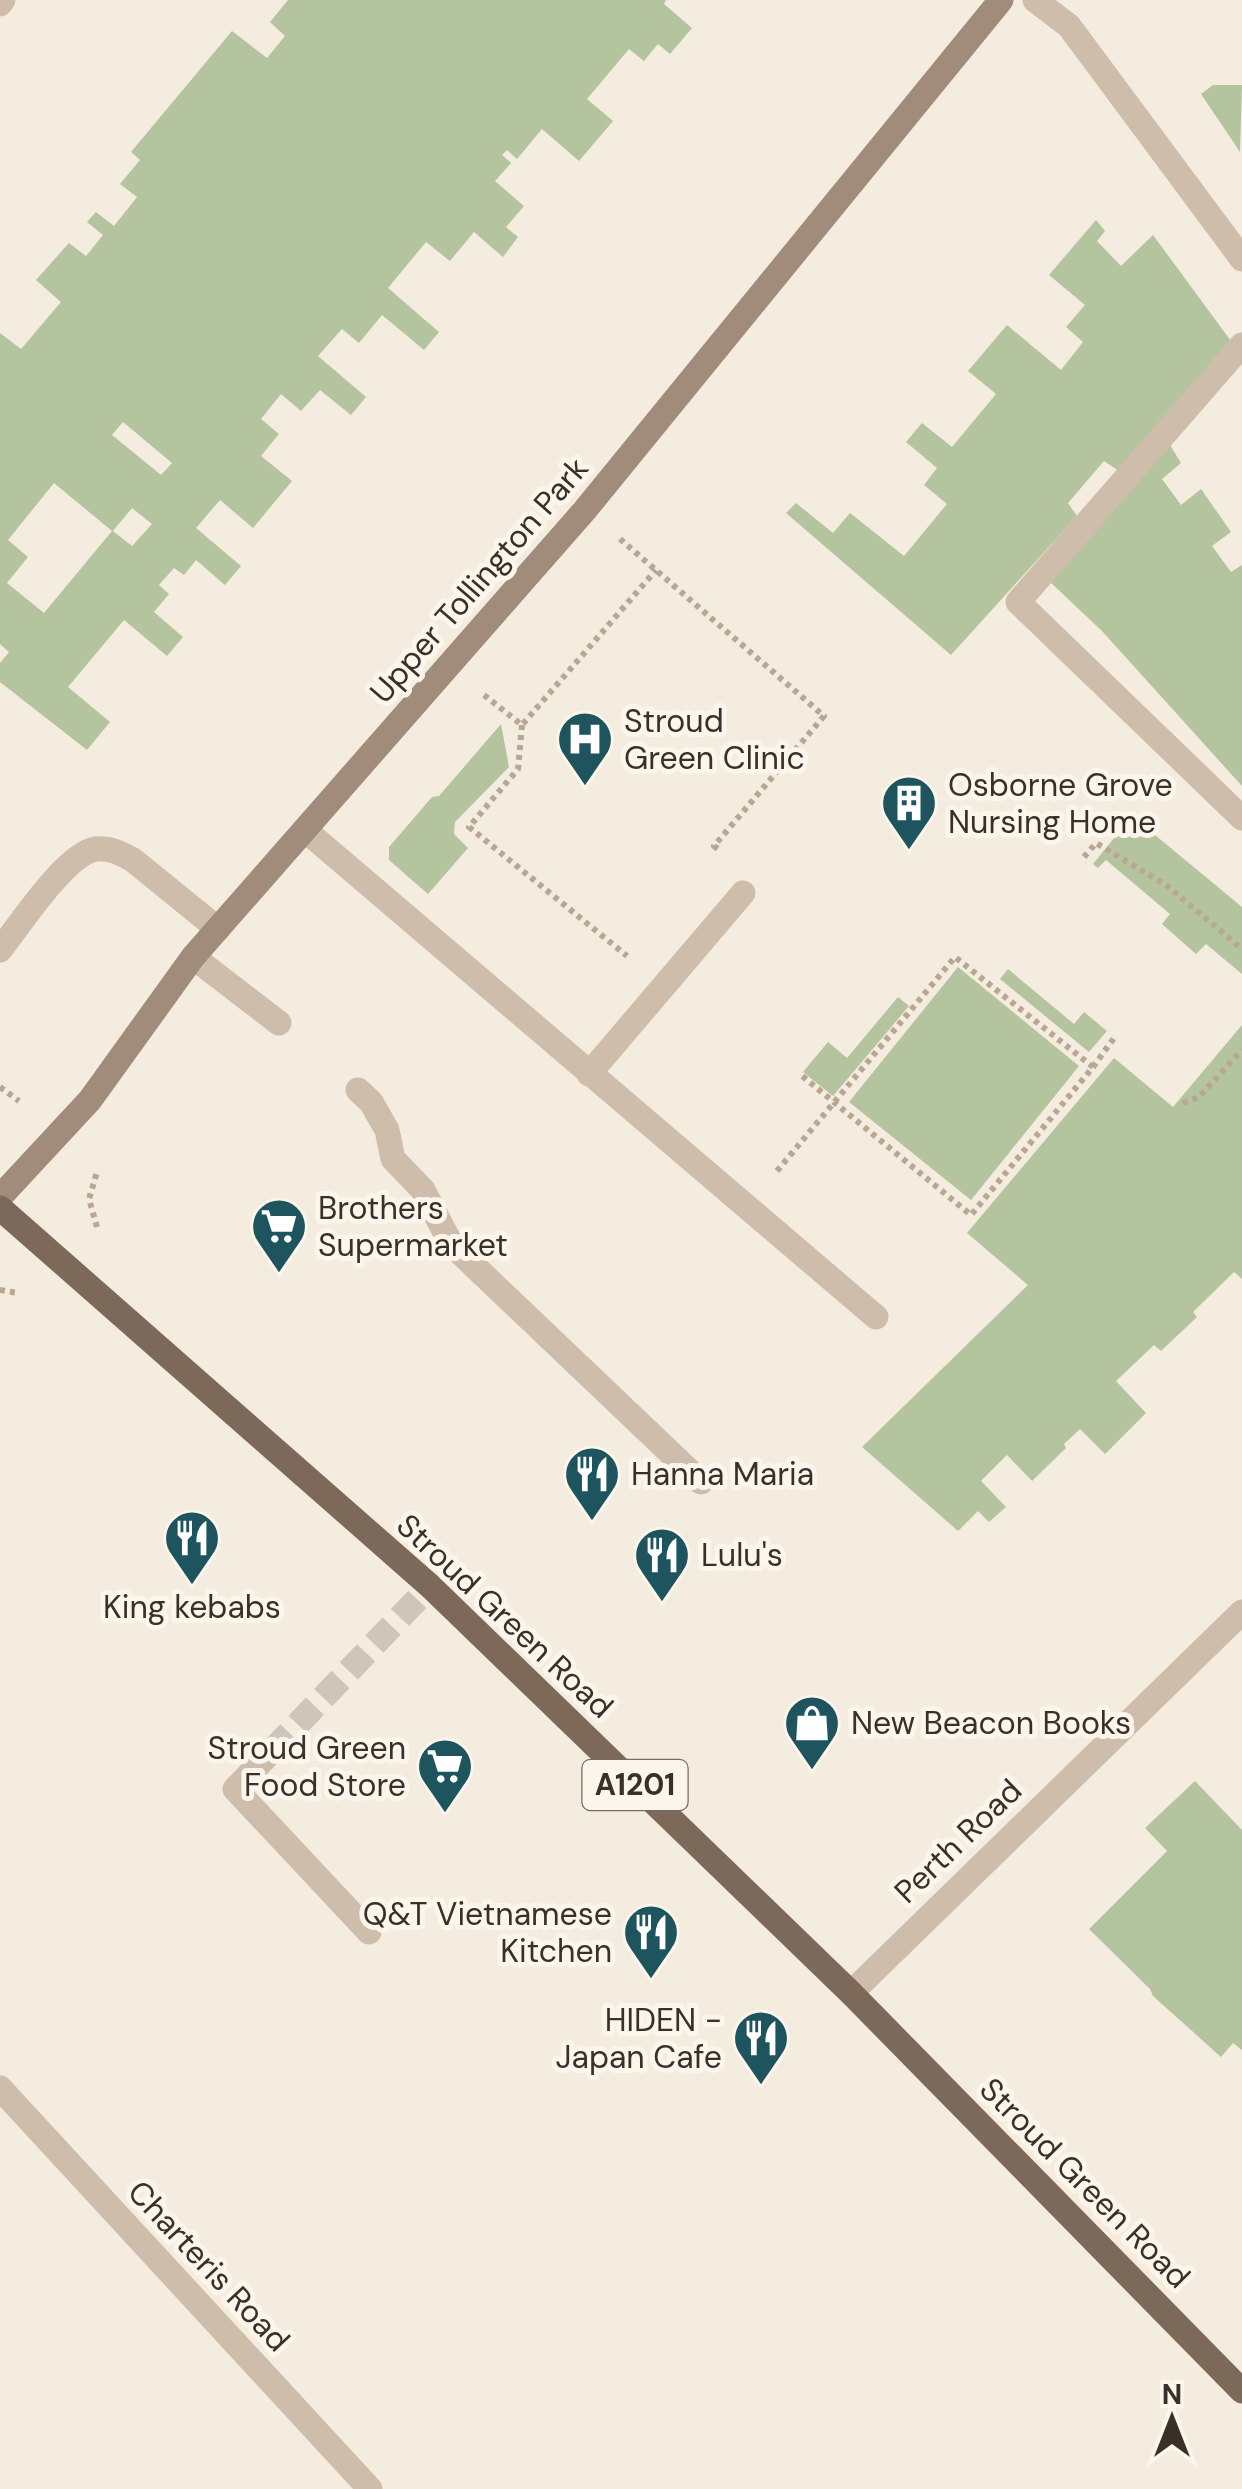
<svg xmlns="http://www.w3.org/2000/svg" width="1242" height="2489" font-family="'DM Sans',sans-serif">
	<style>
		.green { fill: #b4c49e; fill-rule: evenodd }
		.lines { fill: none; stroke-linecap: round; stroke-linejoin: round }
		.street-tunnel { stroke: #cfc6bb; stroke-width: 25; stroke-dasharray: 25 12; stroke-linecap: butt }
		.path { stroke: #b9a794; stroke-width: 6; stroke-dasharray: 5 5; stroke-linecap: butt }
		.lane { stroke: #cdbdaa; stroke-width: 25 }
		.street { stroke: #cdbdaa; stroke-width: 25 }
		.secondary { stroke: #a18c7b; stroke-width: 25 }
		.primary { stroke: #7d695a; stroke-width: 25 }
		.labels { text-anchor: middle; stroke-width: 10; stroke-linejoin: round; paint-order: stroke }
		.shield { fill: #fbf5ec; stroke: #746b64; stroke-width: 2.5 }
		.shield-label { font-size: 30px; font-weight: bold; fill: #3a302a }
		.street-label { font-size: 32px; fill: #3a302a; stroke: #fbf5ec }
		.poi-label { font-size: 32px; fill: #3a302a; stroke: #fbf5ec; text-anchor: start }
	</style>
	<rect width="100%" height="100%" fill="#f4ecdf"/>
	<!-- green -->
	<g class="green">
		<path d="M288 0H666L664 4 692 28 670 54 658 44 644 61 629 49 587 99 613 121 579 161 542 129 517 159 507 150 502 155 511 163 495 181 524 206 506 227 518 237 503 257 474 232 450 261 426 242 388 288 439 332 424 350 382 315 359 343 342 329 318 356 366 397 351 415 320 390 301 411 281 394 261 419 279 434 261 456 292 481 253 528 220 500 196 528 241 566 225 585 196 560 184 575 174 568 159 585 169 594 154 612 183 637 167 656 124 620 68 687 110 722 87 750 0 682V663L9 652 0 644V333L21 349 61 302 36 280 69 243 86 256 103 235 87 222 96 212 114 226 137 197 120 184 140 160 131 152 232 31 267 58 285 36 270 22ZM123 422 172 463 161 475 112 435ZM54 483 112 531 44 613 7 583 28 557 8 540ZM132 508 152 524 132 546 113 531Z"/>
		<polygon points="1213,85 1242,85 1240,152 1201,94"/>
		<polygon points="1096,220 1105,231 1097,241 1121,266 1153,235 1231,341 1119,471 1104,461 1068,503 1077,516 951,655 786,513 796,503 833,533 850,513 904,556 947,504 924,485 937,468 906,442 922,423 952,447 996,394 968,371 1007,325 1061,370 1083,342 1066,327 1085,305 1049,275"/>
		<polygon points="1170,445 1181,463 1162,479 1181,505 1201,489 1231,532 1212,546 1231,572 1242,565 1242,786 1102,631 1049,581"/>
		<polygon points="501,724 509,767 455,822 454,834 468,848 428,894 389,860 389,847 432,797 439,796"/>
		<polygon points="1132,816 1242,907 1242,974 1206,944 1196,954 1162,924 1170,914 1106,860 1098,868 1093,864"/>
		<polygon points="958,967 1079,1066 971,1200 849,1102"/>
		<polygon points="1008,969 1074,1024 1084,1012 1107,1031 1089,1052 1000,979"/>
		<polygon points="898,997 909,1006 833,1096 803,1072 828,1042 847,1058"/>
		<polygon points="1242,1025 1242,1279 1234,1272 1193,1312 1197,1317 1161,1351 1154,1345 1116,1381 1146,1413 1105,1454 1080,1429 1064,1444 1066,1448 1032,1481 1007,1455 981,1481 1006,1507 989,1522 978,1511 958,1531 862,1447 1028,1285 967,1233 1114,1058 1173,1107"/>
		<polygon points="1195,1781 1242,1830 1242,2050 1233,2043 1221,2057 1153,1996 1150,1989 1089,1929 1167,1851 1145,1828"/>
	</g>
	<g class="lines">
		<!-- street-tunnel -->
		<polyline class="street-tunnel" points="272,1751 430,1586"/>
		<!-- path -->
		<g class="path">
			<polyline points="620,539 824,716 714,846 721,851"/>
			<polyline points="484,695 522,725 656,570"/>
			<polyline points="522,725 518,769 469,827 627,956"/>
			<polyline points="1084,857 1096,843 1166,885 1242,949"/>
			<polyline points="1093,1067 1114,1038"/>
			<polyline points="0,1087 19,1101"/>
			<polyline points="1183,1103 1199,1097 1242,1050"/>
			<polyline points="777,1171 955,957 1093,1067 971,1215 801,1075"/>
			<polyline points="97,1227 89,1199 97,1172"/>
			<polyline points="0,1290 18,1293"/>
		</g>
		<!-- lane -->
		<g class="lane">
			<polyline points="1242,345 1018,602 1242,818"/>
			<polyline points="305,830 876,1317"/>
			<polyline points="193,957 279,1023"/>
			<polyline points="589,1074 743,893"/>
			<polyline points="358,1090 371,1102 387,1130 393,1159 423,1190 451,1244 701,1482"/>
		</g>
		<!-- street -->
		<g class="street">
			<polyline points="1035,0 1069,26 1242,259"/>
			<polyline points="0,4 3,0"/>
			<path d="M0 950C19 926 66 853 96 849 110 847 122 854 133 860L218 929"/>
			<polyline points="272,1751 235,1789 369,1932"/>
			<polyline points="851,1993 1242,1612"/>
			<polyline points="0,2088 370,2489"/>
		</g>
		<!-- secondary -->
		<polyline class="secondary" points="0,1197 90,1100 193,957 585,510 1001,0"/>
		<!-- primary -->
		<polyline class="primary" points="0,1208 430,1586 851,1993 1242,2391"/>
	</g>
	<!-- icons -->
	<defs>
		<g id="hospital-pin" transform="scale(2.875)"><path d="M0 17L-7.5 6A9.5 9.5 0 1 1 7.5 6Z" fill="#1d545e" stroke="#fbf5ec"/><path d="M-5-5h3v3.5h4V-5h3V5h-3V1.5h-4V5h-3Z" fill="#fff"/></g>
		<g id="building-pin" transform="scale(2.875)"><path d="M0 17L-7.5 6A9.5 9.5 0 1 1 7.5 6Z" fill="#1d545e" stroke="#fbf5ec"/><path d="M-4-6H4V6H1V3H-1V6H-4ZM-2.5-4.3h1.7v1.8h-1.7ZM.8-4.3h1.7v1.8H.8ZM-2.5-1h1.7V.8h-1.7ZM.8-1h1.7V.8H.8Z" fill="#fff"/></g>
		<g id="supermarket-pin" transform="scale(2.875)"><path d="M0 17L-7.5 6A9.5 9.5 0 1 1 7.5 6Z" fill="#1d545e" stroke="#fbf5ec"/><path d="M-6-5.5h2.5l.6 2H6L4.5 2H-2.5L-4.4-4H-6ZM-1.5 3.2a1.3 1.3 0 1 0 .1 0ZM3 3.2a1.3 1.3 0 1 0 .1 0Z" fill="#fff"/></g>
		<g id="restaurant-pin" transform="scale(2.875)"><path d="M0 17L-7.5 6A9.5 9.5 0 1 1 7.5 6Z" fill="#1d545e" stroke="#fbf5ec"/><path d="M-5-6h1v4h1v-4h1v4h1v-4h1v5L-1.5 .5V6h-2V.5L-5-1ZM5-6V6H3V1.5H1.5Q1.5-4 5-6Z" fill="#fff"/></g>
		<g id="shop-pin" transform="scale(2.875)"><path d="M0 17L-7.5 6A9.5 9.5 0 1 1 7.5 6Z" fill="#1d545e" stroke="#fbf5ec"/><path d="M-5-2.5h2.3a2.7 3.5 0 0 1 5.4 0H5L5.5 6h-11ZM-1.5-2.5h3a1.5 2.3 0 0 0-3 0Z" fill="#fff"/></g>
	</defs>
	<g fill-rule="evenodd">
		<use href="#hospital-pin" x="585" y="739"/>
		<use href="#building-pin" x="909" y="803"/>
		<use href="#supermarket-pin" x="279" y="1226"/>
		<use href="#restaurant-pin" x="592" y="1474"/>
		<use href="#restaurant-pin" x="192" y="1538"/>
		<use href="#restaurant-pin" x="662" y="1555"/>
		<use href="#shop-pin" x="812" y="1723"/>
		<use href="#supermarket-pin" x="445" y="1766"/>
		<use href="#restaurant-pin" x="651" y="1932"/>
		<use href="#restaurant-pin" x="761" y="2038"/>
	</g>
	<g class="labels">
		<!-- shield labels -->
		<rect class="shield" x="582.5" y="1760" width="105" height="50" rx="8"/>
		<g class="shield-label">
			<text x="635" y="1795">A1201</text>
		</g>
		<!-- street labels -->
		<g class="street-label">
			<text transform="translate(479 580) rotate(-49)" y="11">Upper Tollington Park</text>
			<text transform="translate(505 1616) rotate(43)" y="11">Stroud Green Road</text>
			<text transform="translate(958 1841) rotate(-44)" y="11">Perth Road</text>
			<text transform="translate(1085 2183) rotate(45)" y="11">Stroud Green Road</text>
			<text transform="translate(209 2266) rotate(47)" y="11">Charteris Road</text>
		</g>
		<!-- poi labels -->
		<g class="poi-label">
			<text x="624" y="732">Stroud<tspan x="624" dy="37">Green Clinic</tspan></text>
			<text x="948" y="796">Osborne Grove<tspan x="948" dy="37">Nursing Home</tspan></text>
			<text x="318" y="1219">Brothers<tspan x="318" dy="37">Supermarket</tspan></text>
			<text x="631" y="1485">Hanna Maria</text>
			<text x="701" y="1566">Lulu's</text>
			<text x="192" y="1618" text-anchor="middle">King kebabs</text>
			<text x="851" y="1734">New Beacon Books</text>
			<text x="406" y="1759" text-anchor="end">Stroud Green<tspan x="406" dy="37">Food Store</tspan></text>
			<text x="612" y="1925" text-anchor="end">Q&amp;T Vietnamese<tspan x="612" dy="37">Kitchen</tspan></text>
			<text x="722" y="2031" text-anchor="end">HIDEN -<tspan x="722" dy="37">Japan Cafe</tspan></text>
		</g>
	</g>
	<!-- north arrow -->
	<g transform="translate(1172 2419)" stroke="#fbf5ec" stroke-width="8" paint-order="stroke">
	<path d="M0-8L18 38L0 25L-18 38Z" fill="#3a302a"/>
	<text y="-15" font-size="28" font-weight="bold" text-anchor="middle" fill="#3a302a">N</text>
	</g>
</svg>
